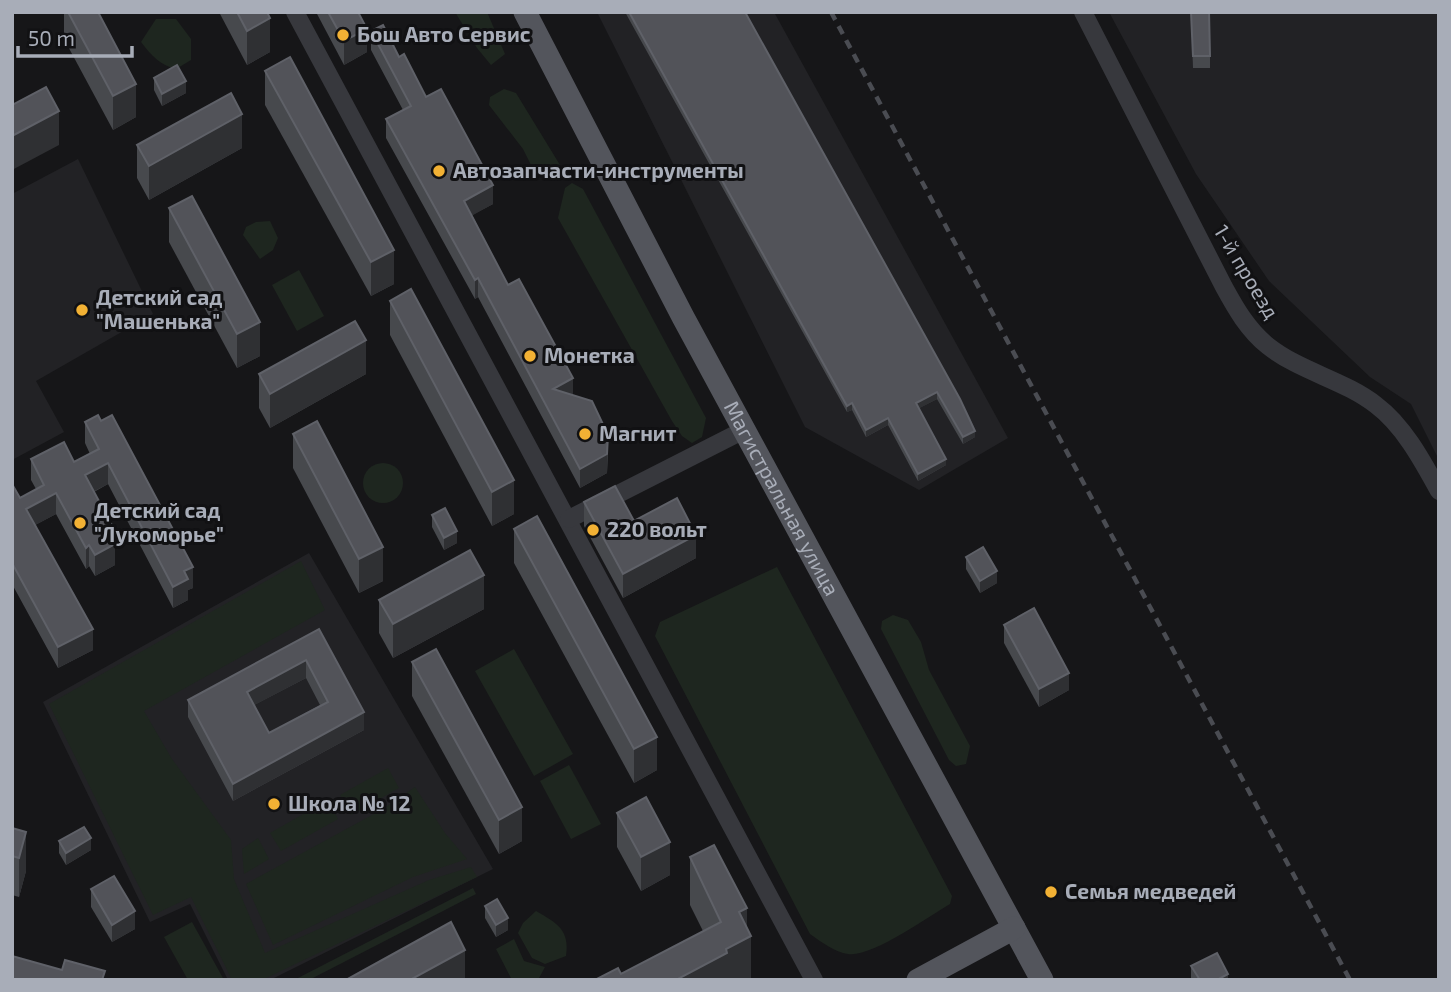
<svg xmlns="http://www.w3.org/2000/svg" width="1451" height="992" font-family="'Exo 2',sans-serif">
	<style>
		.built { fill: #222225 }
		.green { fill: #1e261f }
		.lines { fill: none; stroke-linecap: round; stroke-linejoin: round }
		.minor { stroke: #37383d; stroke-width: 18 }
		.major { stroke: #53555c; stroke-width: 23 }
		.rail { stroke: #4a4c52; stroke-width: 4.5; stroke-dasharray: 9 7; stroke-linecap: butt }
		.wall { fill: #47494d; fill-rule: evenodd }
		.shaded-wall { fill: #2f3033 }
		.building { fill: #525359; stroke: #5f6168; stroke-width: 2; fill-rule: evenodd }
		.poi-dot { fill: #f2b134; stroke: #111113; stroke-width: 2.5 }
		.labels { text-anchor: middle; stroke-width: 6; stroke-linejoin: round; paint-order: stroke }
		.poi-label { font-size: 21px; font-weight: bold; fill: #a8adb8; stroke: #111113; text-anchor: start }
		.street-label { font-size: 21px; fill: #a8adb8; stroke: #111113 }
	</style>
	<rect width="100%" height="100%" fill="#161618"/>
	<!-- built -->
	<g class="built">
		<polygon points="597,12 774,12 1008,438 919,490 805,427"/>
		<polygon points="1109,12 1439,12 1439,460 1411,404 1370,377 1269,281 1196,174"/>
		<polygon points="78,159 153,314 36,381 64,432 12,460 12,194"/>
		<polygon points="309,553 493,869 270,980 228,980 190,904 150,922 43,702"/>
	</g>
	<!-- green -->
	<g class="green">
		<polygon points="455,12 487,12 505,54 491,65 477,48"/>
		<path d="M156 19H176L191 39V60L176 69C160 65 151 55 141 42Z"/>
		<polygon points="504,89 516,93 560,165 546,173 533,169 523,149 489,105 490,97"/>
		<polygon points="572,183 583,189 706,418 702,437 692,443 682,436 672,421 558,218 565,188"/>
		<polygon points="270,221 278,238 273,250 260,259 243,235 246,227 256,222"/>
		<polygon points="299,270 324,316 297,331 272,285"/>
		<circle cx="383" cy="483" r="20"/>
		<polygon points="301,561 325,610 144,711 172,759 231,840 234,879 265,953 429,880 471,867 477,877 262,980 232,980 191,897 153,915 49,704"/>
		<path d="M777 567 952 896 950 904C929 916 871 958 848 954 835 952 821 942 810 934L655 636 660 622Z"/>
		<polygon points="893,615 908,620 921,642 929,670 970,746 966,764 956,766 949,760 881,629 882,621"/>
		<polygon points="514,649 573,754 534,776 475,671"/>
		<polygon points="569,765 601,824 571,839 540,781"/>
		<polygon points="388,768 399,788 351,815 340,795"/>
		<polygon points="415,787 445,833 467,859 413,877 273,945 246,884 383,809"/>
		<polygon points="328,800 338,819 281,851 270,833"/>
		<polygon points="258,838 269,859 244,874 242,849"/>
		<polygon points="473,888 476,894 309,980 294,980"/>
		<path d="M536 911C557 923 570 930 566 956L545 964 532 958 518 933 523 923Z"/>
		<polygon points="192,922 224,980 188,980 164,937"/>
		<polygon points="514,939 524,961 545,967 538,980 512,980 496,949"/>
	</g>
	<g class="lines">
		<!-- minor -->
		<g class="minor">
			<polyline points="295,12 814,980"/>
			<path d="M1083 12 1224 287C1236 309 1248 330 1268 346 1301 372 1344 380 1376 405 1404 426 1423 462 1439 491"/>
			<polyline points="569,519 746,429"/>
		</g>
		<!-- major -->
		<g class="major">
			<path id="s1" d="M525 12 683 317 1042 980"/>
			<polyline points="918,980 1014,928"/>
		</g>
		<!-- rail -->
		<polyline class="rail" points="831,12 1350,980"/>
	</g>
	<!-- wall -->
	<g class="wall">
		<polygon points="64,12 98,12 136,117 113,130 64,39"/>
		<polygon points="219,12 267,12 270,52 247,65"/>
		<polygon points="316,12 358,12 367,52 344,65"/>
		<polygon points="625,12 745,12 975,437 963,444 937,399 919,408 946,465 918,481 888,425 866,437 852,410 847,412"/>
		<polygon points="1191,12 1210,56 1210,68 1193,68"/>
		<polygon points="371,31 399,57 493,204 472,215 508,285 608,454 607,473 580,488 478,297 475,299 386,138 386,119 403,110 371,50"/>
		<polygon points="265,71 394,284 371,296 265,105"/>
		<polygon points="154,78 186,93 162,106 154,90"/>
		<polygon points="137,145 242,148 149,200 137,178"/>
		<polygon points="169,208 260,356 237,368 169,242"/>
		<polygon points="390,301 514,514 492,526 390,335"/>
		<polygon points="259,374 366,374 270,428 259,408"/>
		<polygon points="85,422 193,588 188,590 188,600 173,608 108,484 94,492 115,543 115,565 95,576 89,566 86,569 56,514 35,525 93,650 58,668 12,584 12,484 20,498 36,489 31,480 31,459 74,462 90,454 85,443"/>
		<polygon points="293,434 383,581 359,593 293,468"/>
		<polygon points="584,502 634,521 696,558 623,598 584,526"/>
		<polygon points="432,515 457,543 444,550 432,527"/>
		<polygon points="514,529 657,770 634,783 514,563"/>
		<polygon points="966,557 997,583 980,593 966,569"/>
		<polygon points="379,600 484,609 393,658 379,633"/>
		<polygon points="1004,625 1069,690 1039,707 1004,643"/>
		<path d="M319 629 364 730 233 801 188 717V700ZM306 678 320 705 269 733 254 705Z"/>
		<polygon points="412,662 522,841 499,854 412,696"/>
		<polygon points="617,813 670,875 641,891 617,847"/>
		<polygon points="12,828 26,871 19,897 12,895"/>
		<polygon points="59,841 91,850 66,865 59,853"/>
		<polygon points="690,857 747,928 751,980 621,974 703,931 690,905"/>
		<polygon points="91,889 135,929 112,942 91,907"/>
		<polygon points="485,906 508,930 496,937 485,918"/>
		<polygon points="1191,966 1228,980 1192,980 1191,978"/>
	</g>
	<!-- shaded-wall -->
	<g class="shaded-wall">
		<polygon points="270,18 270,52 247,65 247,31"/>
		<polygon points="367,29 367,52 344,65 344,41"/>
		<polygon points="186,81 186,93 162,106 162,94"/>
		<polygon points="136,84 136,117 113,130 113,96"/>
		<polygon points="59,111 59,145 12,170 12,136"/>
		<polygon points="242,114 242,148 149,200 149,166"/>
		<polygon points="493,185 493,204 464,220 464,201"/>
		<polygon points="394,250 394,284 371,296 371,262"/>
		<polygon points="478,278 478,297 475,299 475,280"/>
		<polygon points="260,322 260,356 237,368 237,334"/>
		<polygon points="366,340 366,374 270,428 270,394"/>
		<polygon points="573,378 573,397 553,389"/>
		<polygon points="937,392 937,399 916,410 916,403"/>
		<polygon points="852,403 852,410 847,412 847,406"/>
		<polygon points="888,418 888,425 866,437 866,430"/>
		<polygon points="975,431 975,437 963,444 963,437"/>
		<polygon points="608,435 607,473 580,488 580,469"/>
		<polygon points="946,459 946,465 918,481 918,474"/>
		<polygon points="108,463 108,484 85,496 85,475"/>
		<polygon points="514,480 514,514 492,526 492,492"/>
		<polygon points="56,493 56,514 26,530 26,509"/>
		<polygon points="115,531 115,565 95,576 95,555 110,534"/>
		<polygon points="457,531 457,543 444,550 444,538"/>
		<polygon points="696,535 696,558 623,598 623,574"/>
		<polygon points="89,545 89,566 86,569 86,548"/>
		<polygon points="383,547 383,581 359,593 359,559"/>
		<polygon points="193,567 193,588 188,590 188,600 173,608 173,587 184,571"/>
		<polygon points="997,571 997,583 980,593 980,581"/>
		<polygon points="484,575 484,609 393,658 393,624"/>
		<polygon points="93,629 93,650 58,668 58,647"/>
		<polygon points="306,660 306,678 247,709 247,692"/>
		<polygon points="1069,673 1069,690 1039,707 1039,689"/>
		<polygon points="364,712 364,730 233,801 233,784"/>
		<polygon points="657,737 657,770 634,783 634,749"/>
		<polygon points="522,807 522,841 499,854 499,820"/>
		<polygon points="26,832 26,871 19,897 19,858"/>
		<polygon points="91,838 91,850 66,865 66,853"/>
		<polygon points="670,842 670,875 641,891 641,857"/>
		<polygon points="747,908 747,938 751,936 751,980 676,980 726,949 739,912"/>
		<polygon points="135,911 135,929 112,942 112,925"/>
		<polygon points="508,918 508,930 496,937 496,925"/>
		<polygon points="465,950 465,980 410,980"/>
		<polygon points="1228,974 1228,980 1217,980"/>
	</g>
	<!-- building -->
	<g class="building">
		<polygon points="68,12 98,12 136,84 113,96"/>
		<polygon points="237,12 267,12 270,18 247,31"/>
		<polygon points="328,12 358,12 367,29 344,41"/>
		<polygon points="629,12 745,12 960,399 975,431 963,437 937,392 916,403 946,459 918,474 888,418 866,430 852,403 847,406"/>
		<polygon points="1191,12 1209,12 1210,56 1193,56"/>
		<polygon points="383,25 399,57 404,54 426,97 441,89 493,185 464,201 508,285 519,279 573,378 553,389 592,401 608,435 607,454 580,469 478,278 475,280 386,119 411,106 371,31"/>
		<polygon points="290,57 394,250 371,262 265,71"/>
		<polygon points="177,65 186,81 162,94 154,78"/>
		<polygon points="46,87 59,111 12,136 12,105"/>
		<polygon points="231,93 242,114 149,166 137,145"/>
		<polygon points="192,196 260,322 237,334 169,208"/>
		<polygon points="411,289 514,480 492,492 390,301"/>
		<polygon points="355,321 366,340 270,394 259,374"/>
		<polygon points="98,415 101,421 112,415 193,567 184,571 188,579 173,587 108,463 85,475 115,531 110,534 115,544 95,555 89,545 86,548 56,493 26,509 93,629 58,647 12,563 12,484 20,498 44,485 31,459 64,442 74,462 99,449 85,422"/>
		<polygon points="317,421 383,547 359,559 293,434"/>
		<polygon points="615,486 634,521 677,498 696,535 623,574 584,502"/>
		<polygon points="445,508 457,531 444,538 432,515"/>
		<polygon points="537,516 657,737 634,749 514,529"/>
		<polygon points="983,547 997,571 980,581 966,557"/>
		<polygon points="470,550 484,575 393,624 379,600"/>
		<polygon points="1034,608 1069,673 1039,689 1004,625"/>
		<path d="M319 629 364 712 233 784 188 700ZM306 660 328 702 269 733 247 692Z"/>
		<polygon points="436,649 522,807 499,820 412,662"/>
		<polygon points="646,797 670,842 641,857 617,813"/>
		<polygon points="84,827 91,838 66,853 59,841"/>
		<polygon points="12,828 26,832 19,858 12,856"/>
		<polygon points="714,845 747,908 739,912 751,936 726,949 727,953 676,980 595,980 618,968 621,974 721,922 690,857"/>
		<polygon points="114,876 135,911 112,925 91,889"/>
		<polygon points="497,899 508,918 496,925 485,906"/>
		<polygon points="451,922 465,950 410,980 346,980"/>
		<polygon points="1217,953 1228,974 1217,980 1200,980 1191,966"/>
		<polygon points="12,956 62,970 65,960 105,971 102,980 12,980"/>
	</g>
	<!-- markers -->
	<g class="poi-dot">
		<circle cx="343" cy="35" r="7"/>
		<circle cx="439" cy="171" r="7"/>
		<circle cx="82" cy="310" r="7"/>
		<circle cx="530" cy="356" r="7"/>
		<circle cx="585" cy="434" r="7"/>
		<circle cx="80" cy="523" r="7"/>
		<circle cx="593" cy="530" r="7"/>
		<circle cx="274" cy="804" r="7"/>
		<circle cx="1051" cy="892" r="7"/>
	</g>
	<g class="labels">
		<!-- poi labels -->
		<g class="poi-label">
			<text x="357" y="42">Бош Авто Сервис</text>
			<text x="453" y="178">Автозапчасти-инструменты</text>
			<text x="96" y="305">Детский сад<tspan x="96" dy="24">"Машенька"</tspan></text>
			<text x="544" y="363">Монетка</text>
			<text x="599" y="441">Магнит</text>
			<text x="94" y="518">Детский сад<tspan x="94" dy="24">"Лукоморье"</tspan></text>
			<text x="607" y="537">220 вольт</text>
			<text x="288" y="811">Школа № 12</text>
			<text x="1065" y="899">Семья медведей</text>
		</g>
		<!-- street labels -->
		<g class="street-label">
			<text transform="translate(1246 272) rotate(59)" y="7">1-й проезд</text>
			<text dy="7" stroke="none"><textPath href="#s1" startOffset="550">Магистральная улица</textPath></text>
		</g>
	</g>
	<!-- border -->
	<rect width="1451" height="992" fill="none" stroke="#a8adb8" stroke-width="28"/>
	<!-- scale -->
	<path d="M18 46v10h114v-10" fill="none" stroke="#a8adb8" stroke-width="3.5"/>
	<text x="28" y="46" font-size="21" fill="#a8adb8" stroke="#111113" stroke-width="5" paint-order="stroke">50 m</text>
</svg>
